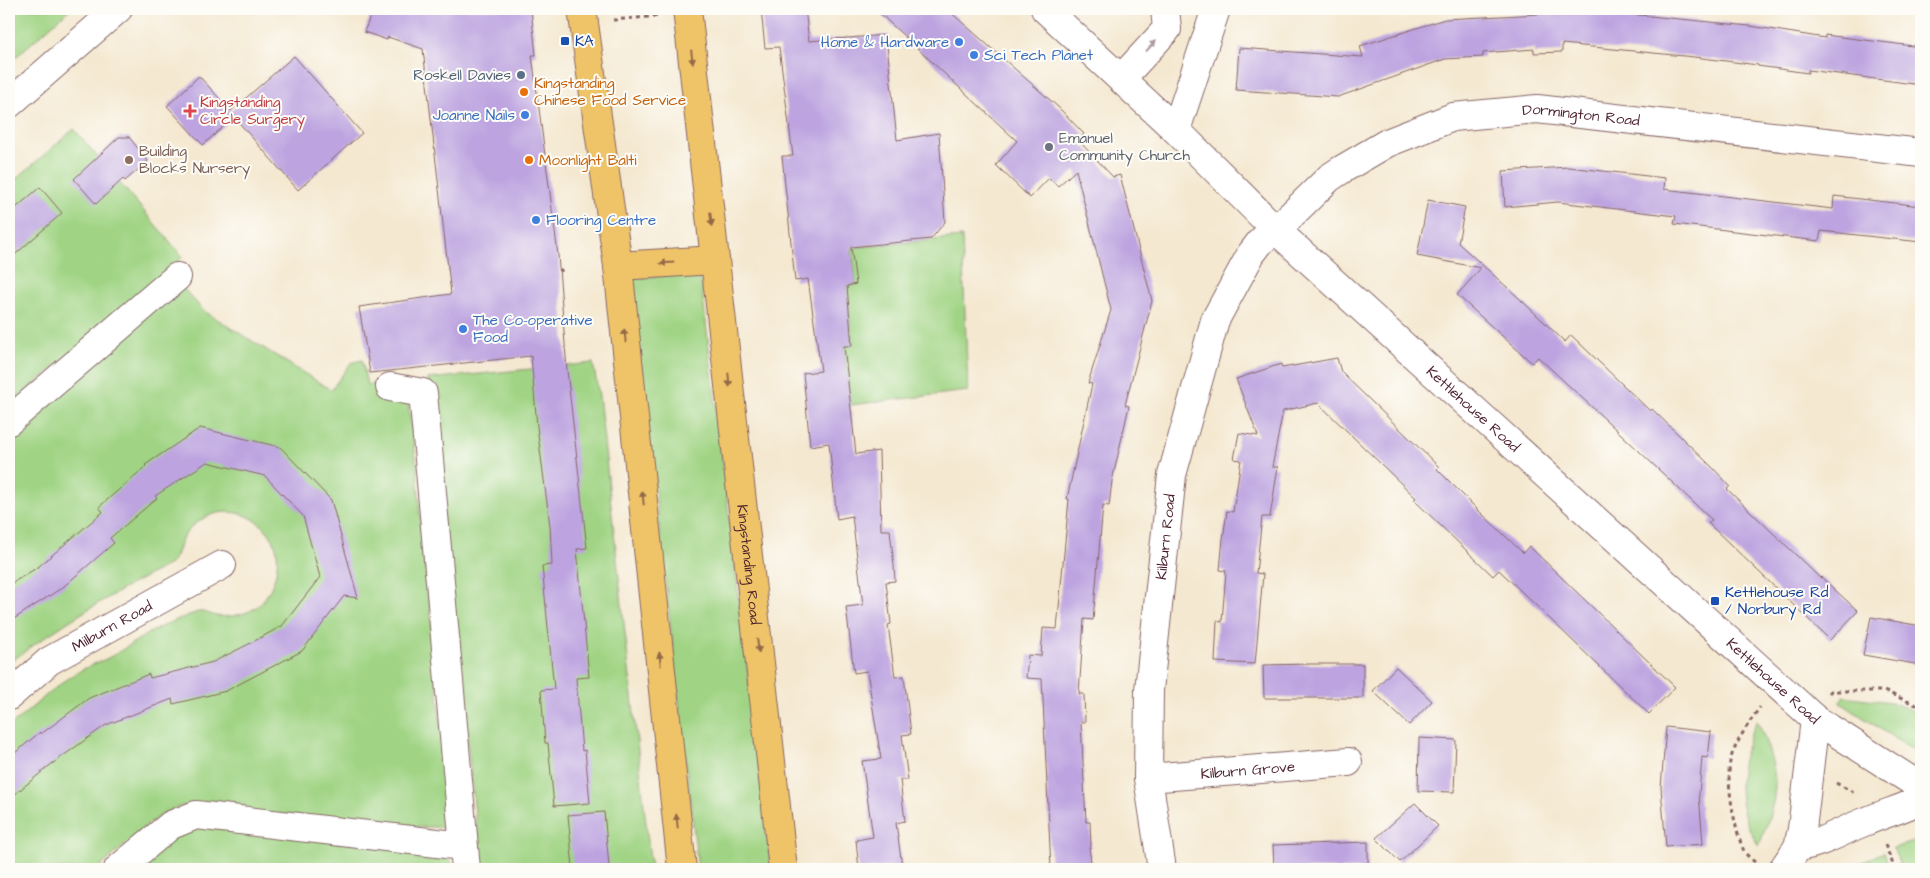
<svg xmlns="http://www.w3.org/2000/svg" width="1930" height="878" font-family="'Architects Daughter',sans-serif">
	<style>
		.green { fill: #a0d484; stroke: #757a58 }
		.building { fill: #bda4e0 }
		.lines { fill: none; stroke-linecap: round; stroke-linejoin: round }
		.minor-casing { stroke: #866565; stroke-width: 30 }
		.major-casing { stroke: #866565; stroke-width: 30 }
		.path { stroke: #866565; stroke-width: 3; stroke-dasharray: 4 4; stroke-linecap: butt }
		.minor { stroke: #fff; stroke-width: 28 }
		.major { stroke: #efc469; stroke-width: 28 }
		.oneway { fill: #ae9aa0 }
		.oneway2 { fill: #946947 }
		.transit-dot { fill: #1a4fb4; stroke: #fdfcf7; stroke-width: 2 }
		.shop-dot { fill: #3f7fe0; stroke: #fdfcf7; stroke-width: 2 }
		.service-dot { fill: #5c6f8a; stroke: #fdfcf7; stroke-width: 2 }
		.food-dot { fill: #e8710a; stroke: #fdfcf7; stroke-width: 2 }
		.health-dot { fill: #e0444e; stroke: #fdfcf7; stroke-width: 2 }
		.worship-dot { fill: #6b7280; stroke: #fdfcf7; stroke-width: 2 }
		.education-dot { fill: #8d6e63; stroke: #fdfcf7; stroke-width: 2 }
		.labels { text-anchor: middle; stroke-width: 4; stroke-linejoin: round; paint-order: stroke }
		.transit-label { font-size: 15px; fill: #164399; stroke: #fdfcf7; text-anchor: start }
		.shop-label { font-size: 15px; fill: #366cbe; stroke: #fdfcf7; text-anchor: start }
		.service-label { font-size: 15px; fill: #4e5e75; stroke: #fdfcf7; text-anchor: end }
		.food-label { font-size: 15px; fill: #c56008; stroke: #fdfcf7; text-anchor: start }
		.health-label { font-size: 15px; fill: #be3a42; stroke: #fdfcf7; text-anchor: start }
		.street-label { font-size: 15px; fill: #4a1f2b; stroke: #fdfcf7 }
		.worship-label { font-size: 15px; fill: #5b616d; stroke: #fdfcf7; text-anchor: start }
		.education-label { font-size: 15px; fill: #785e54; stroke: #fdfcf7; text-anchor: start }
	</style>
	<rect width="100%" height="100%" fill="#fdfcf7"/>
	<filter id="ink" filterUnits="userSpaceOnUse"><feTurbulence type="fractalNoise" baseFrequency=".02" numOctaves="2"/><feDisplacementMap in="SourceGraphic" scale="10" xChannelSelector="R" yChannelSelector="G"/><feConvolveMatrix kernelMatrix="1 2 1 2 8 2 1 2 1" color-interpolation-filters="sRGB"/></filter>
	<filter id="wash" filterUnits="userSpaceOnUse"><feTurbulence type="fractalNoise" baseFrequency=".0096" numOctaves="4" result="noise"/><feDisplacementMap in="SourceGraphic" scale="20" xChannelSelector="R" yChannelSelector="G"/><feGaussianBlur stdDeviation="1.12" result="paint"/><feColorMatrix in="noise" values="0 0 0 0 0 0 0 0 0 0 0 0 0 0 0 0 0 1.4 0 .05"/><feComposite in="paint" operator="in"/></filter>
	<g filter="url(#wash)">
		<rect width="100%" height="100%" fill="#f4e8d0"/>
		<!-- green -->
		<g class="green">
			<polygon points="9,9 70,9 9,63"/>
			<polygon points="74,129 183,257 9,406 9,185"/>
			<polygon points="962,237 968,391 850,405 844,346 852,345 848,299 836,288 856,284 852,248"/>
			<polygon points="697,272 701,281 771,869 698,869 631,279"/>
			<path d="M181 286 204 311 331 390 351 363 362 360 367 385 382 383 408 403 417 465 422 543 433 634 449 827H409L182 806 163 814 148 824 98 869H9V727C30 710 57 684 80 671 91 664 104 661 114 655 133 643 153 629 174 621 182 618 190 614 199 612 204 611 211 615 217 616 229 618 250 614 259 605 277 587 285 552 268 532 247 506 209 505 187 532 178 542 179 556 170 564 113 593 59 625 9 663V434Z"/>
			<polygon points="593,363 599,396 651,869 481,869 428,379"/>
			<polygon points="1843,696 1891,702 1921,714 1921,753 1906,746 1841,703"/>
			<path d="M1757 720C1765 738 1776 766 1775 787 1774 807 1766 827 1759 846 1731 804 1737 763 1757 720Z"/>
			<polygon points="188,824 446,855 456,869 127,869"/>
			<polygon points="1913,842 1921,842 1921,869 1902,869 1893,848"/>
			<polygon points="1884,852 1890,869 1847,869"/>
		</g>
		<g id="blocks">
			<!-- building -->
			<g class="building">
				<polygon points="373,9 531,9 536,55 532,55 558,255 567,370 587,548 577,549 589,677 576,678 582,751 585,750 590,803 554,806 548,743 545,743 541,690 554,689 542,566 552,565 550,526 537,426 531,356 370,373 359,307 451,294 423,49 388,37 387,40 364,32"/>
				<polygon points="761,9 805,9 809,41 886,35 897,140 939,133 945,222 931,239 851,247 856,284 847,286 852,346 844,346 856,454 879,451 881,530 890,530 894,566 895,581 886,582 891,624 888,625 895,677 904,676 911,734 902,735 908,780 900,780 905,821 896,823 902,866 859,869 856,840 873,837 862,761 881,759 867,671 854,673 846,607 863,605 852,516 837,519 829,443 810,446 803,373 821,371 808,279 795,281 782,156 793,156 779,47 765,48"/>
				<polygon points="875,9 947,9 1058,107 1084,134 1078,140 1113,177 1120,175 1152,301 1125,405 1129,406 1112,481 1109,506 1103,505 1093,620 1084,619 1079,694 1084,694 1085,722 1081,722 1086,822 1090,822 1091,847 1089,847 1092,869 1051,869 1042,679 1026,678 1028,655 1041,656 1043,628 1057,629 1069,499 1067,499 1092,384 1088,383 1111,310 1076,170 1058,186 1049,178 1030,198 996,165 1017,141"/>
				<polygon points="1579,9 1750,26 1825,38 1825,35 1921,47 1921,85 1808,70 1808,73 1758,66 1758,65 1694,57 1562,44 1562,52 1534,53 1534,49 1483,53 1483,57 1445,59 1338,97 1236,90 1239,48 1363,57 1360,46 1445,19 1578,12"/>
				<polygon points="294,56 362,133 298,190 234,117 203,145 167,106 199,76 231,111"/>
				<polygon points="119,137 129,137 148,161 125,181 123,179 96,204 74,179"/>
				<polygon points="1568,167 1665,178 1664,189 1833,209 1834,196 1921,206 1921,242 1821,231 1819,241 1674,224 1676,216 1558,202 1505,207 1503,171"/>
				<polygon points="40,187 62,213 9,260 9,214"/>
				<polygon points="1428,200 1465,207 1458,243 1519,298 1565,342 1571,335 1650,411 1652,409 1712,467 1730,486 1727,489 1820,578 1821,577 1858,611 1830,640 1708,523 1712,520 1621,434 1538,357 1532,363 1457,295 1481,268 1417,256"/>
				<polygon points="1337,358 1341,372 1439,467 1437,469 1478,510 1523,553 1529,546 1675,687 1649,714 1499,570 1493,576 1414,500 1416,498 1318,403 1283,411 1272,467 1278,467 1270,517 1262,517 1256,573 1263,574 1255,664 1215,662 1217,621 1222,622 1226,571 1220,570 1223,539 1227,511 1233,512 1241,460 1234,459 1239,433 1258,436 1236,379 1281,364 1282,368"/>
				<polygon points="200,428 280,447 331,500 358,598 344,596 302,651 226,691 173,704 172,699 106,725 49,766 9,799 9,758 40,732 41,734 89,698 149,674 150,678 213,662 249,644 282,626 320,577 303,516 265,476 207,462 155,496 157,498 110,538 114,543 63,587 9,622 9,585 38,567 103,512 99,507 146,466 145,465"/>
				<polygon points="1871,617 1921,626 1921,665 1863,655"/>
				<polygon points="1311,664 1363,664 1363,698 1264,698 1263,665"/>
				<polygon points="1396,667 1432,701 1409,725 1373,691"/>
				<polygon points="1666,727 1711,732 1708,758 1702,757 1699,794 1703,844 1666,847 1661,788"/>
				<polygon points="1419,738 1456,740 1454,792 1418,791"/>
				<polygon points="1415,803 1438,826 1400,862 1376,838"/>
				<polygon points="604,812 609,866 573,868 568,815"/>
				<polygon points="1368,842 1368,869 1274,869 1273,845"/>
			</g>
		</g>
	</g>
	<g filter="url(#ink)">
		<use href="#blocks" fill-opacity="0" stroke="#866565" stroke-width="1"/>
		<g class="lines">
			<!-- minor casing -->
			<g class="minor-casing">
				<g id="minor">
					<path id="s1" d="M1045 9 1176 130 1276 230 1815 719 1921 787"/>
					<polyline points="1121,79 1167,29 1165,9"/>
					<polyline points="9,104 118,9"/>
					<polyline points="1176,130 1216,9"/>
					<polyline points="390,387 423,393 466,869"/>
					<polyline points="9,421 177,277"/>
					<path id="s2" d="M9 696 49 661 222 565"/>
					<path id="s3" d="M1148 778 1348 762"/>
					<path d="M1798 847C1825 843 1842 830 1867 821 1885 813 1904 809 1921 799"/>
					<polyline points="118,869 171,825 196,815 463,846"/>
					<path id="s4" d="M1162 869 1148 778 1149 690 1172 475 1215 320 1251 254 1261 241 1276 230 1329 178 1341 170 1387 143 1453 117 1537 109 1921 153"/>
					<polyline points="1783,869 1798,847 1802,829 1815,719"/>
				</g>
			</g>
			<!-- major casing -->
			<g class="major-casing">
				<g id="major">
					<polyline points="582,9 618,266 682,869"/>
					<path id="s5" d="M687 9 783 869"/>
					<polyline points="618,266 715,260"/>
				</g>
			</g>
			<!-- path -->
			<g class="path">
				<polyline points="613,20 659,16"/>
				<polyline points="559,270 561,270 562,274"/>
				<polyline points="1829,693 1831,691 1884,691 1921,707"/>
				<polyline points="1836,783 1857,794"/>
				<polyline points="1885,845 1895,869"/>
				<path d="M1755 862C1751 859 1746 855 1744 851 1735 832 1726 783 1730 762 1733 746 1750 721 1760 707"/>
			</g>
			<!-- minor -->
			<use href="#minor" class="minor"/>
			<!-- major -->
			<use href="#major" class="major"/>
		</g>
		<!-- one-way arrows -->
		<defs><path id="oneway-solid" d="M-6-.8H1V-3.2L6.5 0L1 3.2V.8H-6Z" transform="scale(1.25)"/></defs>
		<use class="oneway" href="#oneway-solid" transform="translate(1151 46) rotate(-47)"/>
		<g class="oneway2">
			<use href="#oneway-solid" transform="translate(692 57) rotate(83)"/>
			<use href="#oneway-solid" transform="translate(711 219) rotate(83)"/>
			<use href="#oneway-solid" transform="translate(667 263) rotate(177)"/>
			<use href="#oneway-solid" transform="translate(625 336) rotate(-96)"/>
			<use href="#oneway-solid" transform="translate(729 380) rotate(84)"/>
			<use href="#oneway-solid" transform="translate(643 498) rotate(-96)"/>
			<use href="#oneway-solid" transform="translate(758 646) rotate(84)"/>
			<use href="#oneway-solid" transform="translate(660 659) rotate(-96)"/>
			<use href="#oneway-solid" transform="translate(677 821) rotate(-96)"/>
		</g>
	</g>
	<!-- markers -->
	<g class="transit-dot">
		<rect x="560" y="36" width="10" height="10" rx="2.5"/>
		<rect x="1710" y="596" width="10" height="10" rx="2.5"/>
	</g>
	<g class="shop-dot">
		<circle cx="959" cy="42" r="5"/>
		<circle cx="974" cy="55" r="5"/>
		<circle cx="525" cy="115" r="5"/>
		<circle cx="536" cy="220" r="5"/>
		<circle cx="463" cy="329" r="5"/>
	</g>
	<circle class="service-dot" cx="521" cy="75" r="5"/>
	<g class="food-dot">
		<circle cx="524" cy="92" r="5"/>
		<circle cx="529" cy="160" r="5"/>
	</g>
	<path class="health-dot" d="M187.5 103.5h5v5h5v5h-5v5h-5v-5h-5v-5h5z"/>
	<circle class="worship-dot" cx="1049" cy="147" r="5"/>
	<circle class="education-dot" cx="129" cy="160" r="5"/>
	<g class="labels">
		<!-- transit labels -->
		<g class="transit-label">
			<text x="575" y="46">KA</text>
			<text x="1725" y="597">Kettlehouse Rd<tspan x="1725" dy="17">/ Norbury Rd</tspan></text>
		</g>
		<!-- shop labels -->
		<g class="shop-label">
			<text x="949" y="47" text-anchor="end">Home &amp; Hardware</text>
			<text x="984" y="60">Sci Tech Planet</text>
			<text x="515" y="120" text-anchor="end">Joanne Nails</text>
			<text x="546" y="225">Flooring Centre</text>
			<text x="473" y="325">The Co-operative<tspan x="473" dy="17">Food</tspan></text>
		</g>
		<!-- service labels -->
		<g class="service-label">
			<text x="511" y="80">Roskell Davies</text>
		</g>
		<!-- food labels -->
		<g class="food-label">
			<text x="534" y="88">Kingstanding<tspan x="534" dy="17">Chinese Food Service</tspan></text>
			<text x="539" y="165">Moonlight Balti</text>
		</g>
		<!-- health labels -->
		<g class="health-label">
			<text x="200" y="107">Kingstanding<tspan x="200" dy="17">Circle Surgery</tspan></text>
		</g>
		<!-- street labels -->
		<g class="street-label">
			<text dy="5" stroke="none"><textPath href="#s4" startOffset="1009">Dormington Road</textPath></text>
			<text dy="5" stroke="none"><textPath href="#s1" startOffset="586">Kettlehouse Road</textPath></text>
			<text dy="5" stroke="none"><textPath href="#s4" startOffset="334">Kilburn Road</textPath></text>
			<text dy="5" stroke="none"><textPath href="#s5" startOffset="559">Kingstanding Road</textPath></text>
			<text dy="5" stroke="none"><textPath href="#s2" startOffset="125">Milburn Road</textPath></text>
			<text dy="5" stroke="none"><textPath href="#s1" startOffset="991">Kettlehouse Road</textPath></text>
			<text dy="5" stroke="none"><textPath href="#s3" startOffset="100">Kilburn Grove</textPath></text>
		</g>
		<!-- worship labels -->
		<g class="worship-label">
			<text x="1059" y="143">Emanuel<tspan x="1059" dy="17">Community Church</tspan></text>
		</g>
		<!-- education labels -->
		<g class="education-label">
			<text x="139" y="156">Building<tspan x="139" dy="17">Blocks Nursery</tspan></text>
		</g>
	</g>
	<!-- margin -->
	<rect width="1930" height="878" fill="none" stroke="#fdfcf7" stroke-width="30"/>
</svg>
